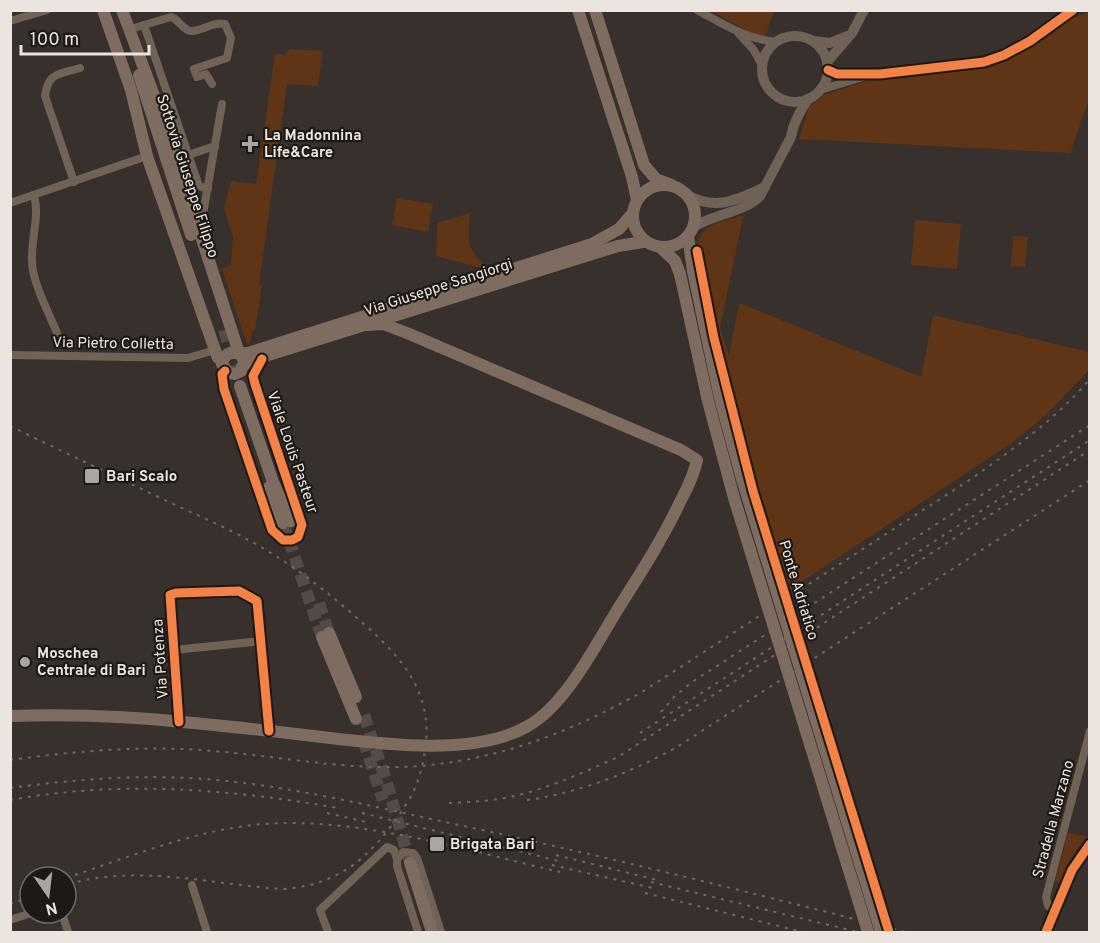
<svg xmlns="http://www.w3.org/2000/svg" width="1100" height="943" font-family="Overpass,sans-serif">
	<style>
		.green { fill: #5f3516 }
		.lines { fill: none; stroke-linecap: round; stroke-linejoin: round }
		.secondary-tunnel { stroke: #524b47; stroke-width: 12; stroke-dasharray: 12 6; stroke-linecap: butt }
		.minor { stroke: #716258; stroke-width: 8 }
		.tertiary { stroke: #716258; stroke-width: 10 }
		.secondary { stroke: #7e6c60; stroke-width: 12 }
		.rail { stroke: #726862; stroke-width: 2; stroke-dasharray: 3 6; stroke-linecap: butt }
		.secondary-bridge { stroke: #7e6c60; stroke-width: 12 }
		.cycleway-casing { stroke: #1e1915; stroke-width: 13 }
		.cycleway { stroke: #f48246; stroke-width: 9 }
		.poi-dot { fill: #ada5a0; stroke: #1e1915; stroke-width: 2 }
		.labels { text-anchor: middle; stroke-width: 4.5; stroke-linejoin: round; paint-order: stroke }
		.poi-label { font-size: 15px; font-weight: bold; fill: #ece4df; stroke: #1e1915; text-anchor: start }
		.street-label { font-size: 15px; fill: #ece4df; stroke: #1e1915 }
	</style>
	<rect width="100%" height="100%" fill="#37302c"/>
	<!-- green -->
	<g class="green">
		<polygon points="712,11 774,11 765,36 758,37"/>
		<polygon points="1089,12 1089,100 1070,153 799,139 809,107 824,95 876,78 998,63 1052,34 1065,21"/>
		<polygon points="290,49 323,51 318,86 287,84 259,285 262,285 255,331 252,331 250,343 247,344 222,269 231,265 233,237 224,209 231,181 256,184 275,53 284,55"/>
		<polygon points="397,198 433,204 428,232 392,225"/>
		<path d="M470 213C467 238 467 251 488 268L484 269 436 256 437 223Z"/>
		<path d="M741 216 743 217 720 328 729 356 739 303 921 377 933 315 1089 352V370L1045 416 1010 444 786 592C751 478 722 365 698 249 697 224 721 222 741 216Z"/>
		<polygon points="915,220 961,224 957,269 911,265"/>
		<polygon points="1013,236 1028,237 1025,267 1011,266"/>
		<polygon points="1068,833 1087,836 1070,859 1059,883 1055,881"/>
	</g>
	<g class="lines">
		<!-- secondary-tunnel -->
		<g class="secondary-tunnel">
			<polyline points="224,330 239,382"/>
			<polyline points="283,523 322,637"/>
			<polyline points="319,603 329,633"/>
			<polyline points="364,715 386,780 410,863"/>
			<polyline points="363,740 383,800"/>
		</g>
		<!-- minor -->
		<g class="minor">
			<path d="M697 10C723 24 746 39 776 42"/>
			<polyline points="10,21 47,10"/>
			<path d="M144 25 171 17C179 19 182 30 191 31 203 31 213 21 225 24L231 38 227 58 194 69 197 77 206 74 212 84"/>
			<polyline points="128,30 144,25 199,186 208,189"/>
			<polyline points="739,34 753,49 762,65"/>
			<polyline points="828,70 837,74 880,74 984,62 1004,55 1030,41 1073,10"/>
			<polyline points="820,90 863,77"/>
			<polyline points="188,155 215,146"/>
			<path d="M74 182 45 96C48 72 60 74 80 68"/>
			<path d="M34 195C40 217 31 238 32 261 32 282 49 313 57 333"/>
			<polyline points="10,203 147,156"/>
			<polyline points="197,225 203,214 222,104"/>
			<polyline points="10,355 188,358 215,350"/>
			<polyline points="225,371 222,374 224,389 272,530 283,540 292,540 298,537 302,525 255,384 253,376 262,359"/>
			<polyline points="174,650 262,641"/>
			<polyline points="179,722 170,595 176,593 239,591 257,601 269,731"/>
			<polyline points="192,885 207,932"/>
			<polyline points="1056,909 1048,906 1046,897 1090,731"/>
			<polyline points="62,913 68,932"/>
			<polyline points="10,920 31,913"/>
			<polyline points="328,932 320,910 387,847 394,850 397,859"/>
			<polyline points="418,932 397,866 397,859 403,852 413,853 417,858 441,932"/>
		</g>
		<!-- tertiary -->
		<g class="tertiary">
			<circle cx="795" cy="69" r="33"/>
			<polyline points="813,41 830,43 847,36"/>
			<polyline points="827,62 852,33 864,10"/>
			<path d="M689 196C717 211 738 199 765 187"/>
			<path d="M695 226C714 214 745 212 760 196L791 137C793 123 800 111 808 99"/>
		</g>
		<!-- secondary -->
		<g class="secondary">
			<polyline points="103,10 131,90 147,156 215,350 218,358 222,360"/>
			<polyline points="122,10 164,122 238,350 244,361 241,371 235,374 228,373 222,364 224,357 230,353 248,353 592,244 619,229 633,213"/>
			<polyline points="578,10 632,177 637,200"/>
			<polyline points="595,10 644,165 656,179 672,185"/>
			<polyline points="139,75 191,235"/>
			<circle cx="664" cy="216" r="31"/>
			<polyline points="688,236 693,271"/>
			<polyline points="660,247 675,261 680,274"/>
			<polyline points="244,365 249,361 618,246 643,242"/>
			<polyline points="240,386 273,482 291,521"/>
			<polyline points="268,488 283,523"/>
			<polyline points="329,633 356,697"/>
			<polyline points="322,637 356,719"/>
			<path d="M10 716C68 714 126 716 183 722 223 726 264 730 305 735 368 742 471 759 528 726 567 704 597 642 621 604 642 571 663 538 680 502 687 489 694 475 697 460L681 450 407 333 383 324 367 325"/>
			<polyline points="410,863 432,932"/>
			<polyline points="1046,932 1072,870 1090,844"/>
		</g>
		<!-- rail -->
		<g class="rail">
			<path d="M10 426C57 449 104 471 150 493 187 511 225 526 261 547 292 565 321 587 349 611 393 649 435 686 425 750 422 770 417 789 405 806 374 853 344 884 284 889 212 885 136 863 66 885"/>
			<polyline points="661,712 675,696 692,682 1090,425"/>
			<polyline points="640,733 1090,440"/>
			<path d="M10 760C68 752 125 747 183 749 262 752 340 772 419 766 502 759 570 732 642 692L971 479C1013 449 1056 419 1090 379"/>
			<path d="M10 788C69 780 129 775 189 778 282 783 373 807 464 826 613 858 760 895 906 932"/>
			<path d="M10 800C120 780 229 789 338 808"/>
			<path d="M527 800C579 793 632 772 677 747L1090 480"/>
			<path d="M449 803C471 802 493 801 514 796 550 788 584 772 618 757L1090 450"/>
			<polyline points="327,813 371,823"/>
			<polyline points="362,813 563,862"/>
			<polyline points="556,855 661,881"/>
			<polyline points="552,865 657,889"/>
			<path d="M75 875C131 856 187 834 245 826 344 812 464 850 560 872"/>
			<polyline points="651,882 858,932"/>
			<polyline points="645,893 803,932"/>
			<polyline points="10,904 30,897"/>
		</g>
		<!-- secondary-bridge -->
		<g class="secondary-bridge">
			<polyline points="693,271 720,398 742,479 881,932"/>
			<polyline points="680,274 708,401 734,498 868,932"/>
		</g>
		<!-- cycleway casing -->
		<g class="cycleway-casing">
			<g id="cycleway">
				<polyline points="828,70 837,74 880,74 984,62 1004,55 1030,41 1073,10"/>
				<polyline points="697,251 714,338 753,491 889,932"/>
				<polyline points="225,371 222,374 224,389 272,530 283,540 292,540 298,537 302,525 255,384 253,376 262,359"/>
				<polyline points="179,722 170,595 176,593 239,591 257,601 269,731"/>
				<polyline points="1046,932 1072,870 1090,844"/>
			</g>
		</g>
		<!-- cycleway -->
		<use href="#cycleway" class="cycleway"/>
	</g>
	<!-- markers -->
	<g class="poi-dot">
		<path d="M247 135h6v6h6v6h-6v6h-6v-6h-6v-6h6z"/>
		<rect x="84" y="468" width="16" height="16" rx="3"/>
		<circle cx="25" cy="662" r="6"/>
		<rect x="429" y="836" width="16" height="16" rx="3"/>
	</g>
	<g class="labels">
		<!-- poi labels -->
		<g class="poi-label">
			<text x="264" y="140">La Madonnina<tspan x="264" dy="17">Life&amp;Care</tspan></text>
			<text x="106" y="481">Bari Scalo</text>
			<text x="37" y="658">Moschea<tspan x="37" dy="17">Centrale di Bari</tspan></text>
			<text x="450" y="849">Brigata Bari</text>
		</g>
		<!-- street labels -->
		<g class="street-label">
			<text transform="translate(188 176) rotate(72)" y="5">Sottovia Giuseppe Filippo</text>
			<text transform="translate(438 287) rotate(-18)" y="5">Via Giuseppe Sangiorgi</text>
			<text transform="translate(113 343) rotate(1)" y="5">Via Pietro Colletta</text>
			<text transform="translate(293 452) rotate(71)" y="5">Viale Louis Pasteur</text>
			<text transform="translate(799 590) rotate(73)" y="5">Ponte Adriatico</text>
			<text transform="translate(160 659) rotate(-94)" y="5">Via Potenza</text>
			<text transform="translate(1053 819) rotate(-75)" y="5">Stradella Marzano</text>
		</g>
	</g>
	<!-- border -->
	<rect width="1100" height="943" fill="none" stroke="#ece4df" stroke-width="24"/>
	<!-- north arrow -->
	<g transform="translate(48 895) rotate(166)"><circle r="28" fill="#1e1915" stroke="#706a66" stroke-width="1.5"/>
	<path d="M0-4.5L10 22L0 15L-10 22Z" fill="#ada5a0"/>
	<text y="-9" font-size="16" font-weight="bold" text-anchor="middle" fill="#ece4df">N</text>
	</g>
	<!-- scale -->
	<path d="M21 45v9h128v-9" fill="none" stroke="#ece4df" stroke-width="3"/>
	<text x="30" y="45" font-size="18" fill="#ece4df" stroke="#1e1915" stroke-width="4.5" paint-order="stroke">100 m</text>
</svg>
